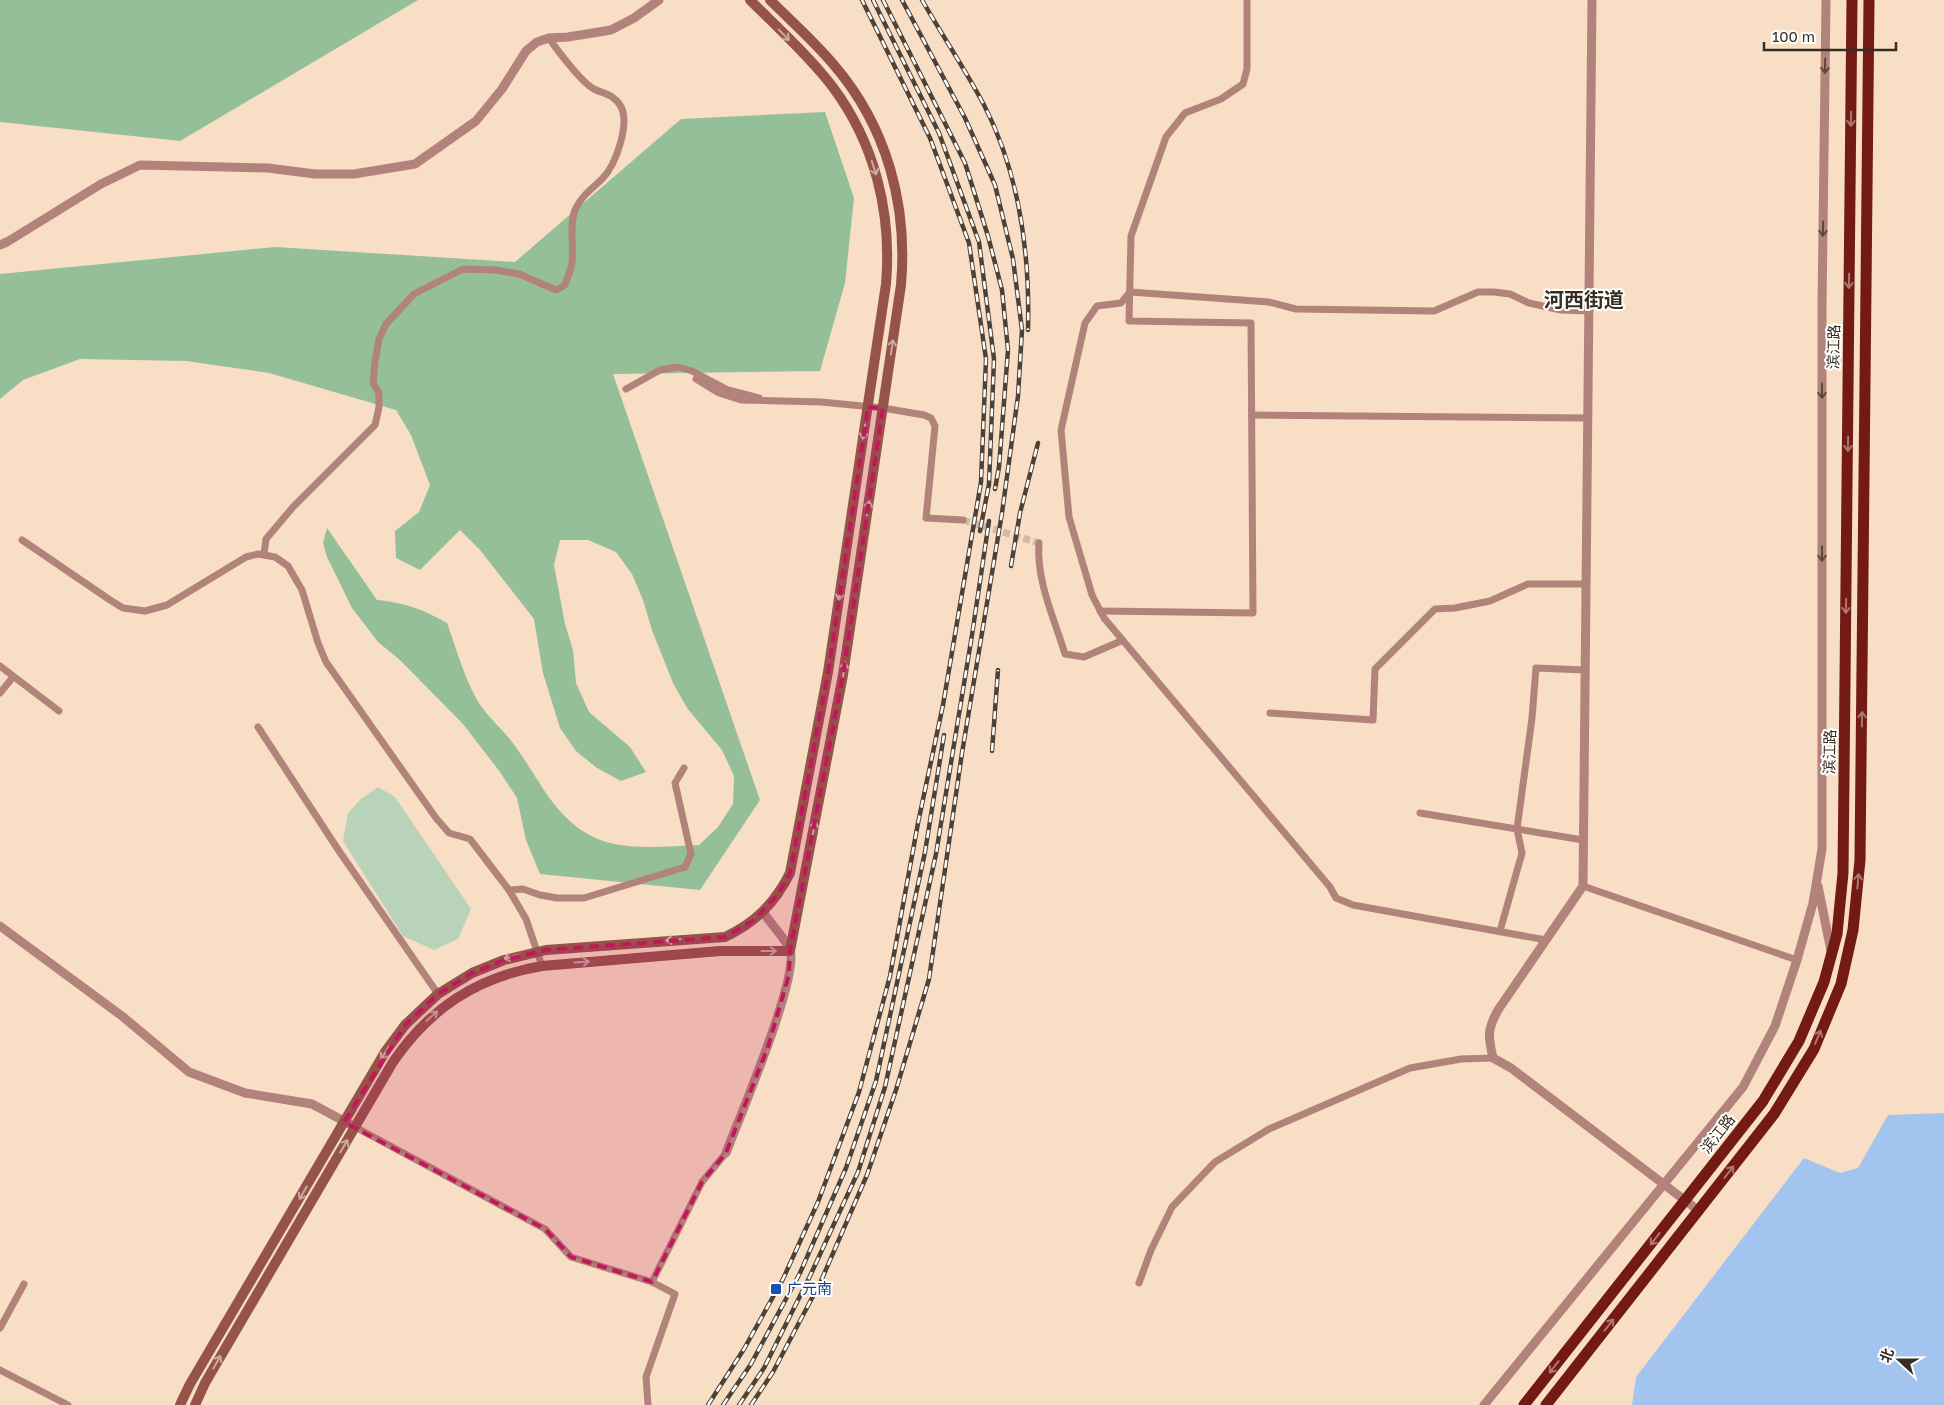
<svg xmlns="http://www.w3.org/2000/svg" width="1944" height="1405" font-family="'Golos Text','Noto Sans SC',sans-serif">
	<style>
		.green { fill: #b9d2ba }
		.forest { fill: #95bf98 }
		.water { fill: #a4c4f0 }
		.lines { fill: none; stroke-linecap: round; stroke-linejoin: round }
		.minor-tunnel { stroke: #d1bba4; stroke-width: 7; stroke-dasharray: 7 3.5; stroke-linecap: butt }
		.minor { stroke: #b1837b; stroke-width: 7 }
		.tertiary { stroke: #b1837b; stroke-width: 9 }
		.secondary { stroke: #95534a; stroke-width: 10 }
		.trunk { stroke: #741a14; stroke-width: 11 }
		.rail-casing { stroke: #4d4235; stroke-width: 4.5 }
		.rail { stroke: #fff; stroke-width: 2.5; stroke-dasharray: 8; stroke-linecap: butt }
		.oneway { stroke: #caa9a4 }
		.oneway2 { stroke: #5c483d }
		.oneway3 { stroke: #ac7672 }
		.marked { fill: #c2185b; fill-opacity: 0.2; stroke: #c2185b; stroke-width: 4; stroke-dasharray: 10 6; stroke-linejoin: round }
		.transit-dot { fill: #1a4fb4; stroke: #fff; stroke-width: 2 }
		.labels { text-anchor: middle; stroke-width: 4; stroke-linejoin: round; paint-order: stroke }
		.street-label { font-size: 15px; fill: #372e23; stroke: #fff }
		.transit-label { font-size: 15px; fill: #164399; stroke: #fff; text-anchor: start }
		.district-label { font-size: 20px; font-weight: bold; fill: #372e23; stroke: #fff }
	</style>
	<rect width="100%" height="100%" fill="#f8dec4"/>
	<!-- green -->
	<polygon class="green" points="378,787 395,797 471,909 458,939 434,950 403,936 343,841 348,813 361,799"/>
	<!-- forest -->
	<g class="forest">
		<polygon points="0,0 418,0 180,141 0,122"/>
		<path d="M825 112 854 198 845 283 820 371 613 374 760 800 700 890 540 874 526 840 517 798 500 772 463 724 400 660 378 642 352 608 327 557 323 543 327 528 377 600C406 603 422 609 447 623 456 648 463 674 476 698 484 714 501 727 512 742 536 773 551 812 586 833 618 853 663 846 699 845L718 827 733 804 734 776 722 750 687 708 673 683 652 630 643 600 632 574 616 552 588 540H560L554 565 565 624 573 650 576 683 589 712 630 747 646 772 621 781 597 768 576 751 560 728 543 673 534 619 480 550 460 530 420 570 396 558 395 531 419 512 430 485 411 435 396 410 269 373 186 361 80 359 23 380 0 399V274L275 247 515 262 681 119Z"/>
	</g>
	<!-- water -->
	<polygon class="water" points="1944,1113 1944,1405 1632,1405 1636,1377 1804,1158 1840,1173 1858,1168 1888,1115"/>
	<g class="lines">
		<!-- minor-tunnel -->
		<polyline class="minor-tunnel" points="963,520 1039,543"/>
		<!-- minor -->
		<g class="minor">
			<polyline points="1130,292 1121,303 1097,306 1085,323 1061,430 1069,517 1092,595 1104,618 1330,887 1336,898 1353,905 1546,940"/>
			<polyline points="1130,292 1269,302 1296,309 1434,311 1478,292 1494,292 1510,294 1529,303 1561,310 1590,311"/>
			<polyline points="696,379 719,393 741,400 821,402 883,408 924,415 931,418 935,426 926,518 963,520"/>
			<polyline points="626,389 660,370 678,367 692,371 728,390 759,398"/>
			<polyline points="1252,415 1588,418"/>
			<polyline points="22,540 110,600 123,608 145,611 167,605 246,557 258,554 275,557 288,566 302,590 318,643 326,662 436,818 449,833 470,839 509,890 526,919 542,966"/>
			<path d="M1039 543C1036 580 1054 618 1065 654L1084 657 1121 641"/>
			<path d="M264 554 266 539 293 507 375 425 379 407V393L373 383 375 362 379 339 386 324 414 294 463 269 495 270 519 274 556 290 565 285C567 278 571 270 572 263 574 248 569 224 575 210 581 196 592 189 602 179 616 165 631 122 620 105 613 94 604 94 594 89 582 83 557 50 549 38"/>
			<polyline points="1100,611 1253,613 1251,323 1129,321 1131,236 1166,137 1185,113 1221,99 1243,84 1247,69 1247,0"/>
			<polyline points="0,666 59,711"/>
			<polyline points="0,693 13,677"/>
			<polyline points="1270,713 1373,720 1375,669 1435,609 1455,608 1490,601 1528,584 1586,584"/>
			<polyline points="258,727 339,851 438,994"/>
			<polyline points="1420,813 1583,840"/>
			<polyline points="1583,886 1797,960"/>
			<polyline points="509,890 523,889 540,895 557,898 584,898 685,867 691,854 675,783 684,768"/>
			<polyline points="1500,931 1522,853 1517,829 1532,718 1536,668 1585,670"/>
			<polyline points="355,1127 545,1229 571,1257 652,1282 675,1294 646,1377 648,1405"/>
			<polyline points="652,1282 702,1182 726,1153"/>
			<polyline points="1139,1283 1151,1250 1172,1207 1215,1162 1269,1129 1410,1068 1461,1059 1493,1058"/>
			<polyline points="0,1328 24,1284"/>
			<polyline points="0,1370 68,1405"/>
		</g>
		<!-- tertiary -->
		<g class="tertiary">
			<path d="M1592 0 1583 886 1498 1010C1487 1030 1488 1036 1493 1058L1511 1068 1699 1211"/>
			<polyline points="0,245 7,242 101,184 140,165 268,168 315,174 354,174 415,164 476,121 502,89 526,51 537,42 549,38 568,37 611,30 634,18 659,0"/>
			<polyline points="1818,886 1831,951"/>
			<polyline points="0,926 122,1016 189,1072 245,1093 312,1104 355,1127"/>
			<path d="M726 1153C738 1121 800 976 790 950 785 938 770 923 763 912"/>
			<polyline points="1484,1405 1743,1087 1775,1026 1797,960 1813,903 1822,849 1822,307 1826,0"/>
		</g>
		<!-- secondary -->
		<g class="secondary">
			<path d="M180 1405 190 1384 385 1052 405 1025 438 994 472 973 504 960 546 950 725 937C755 923 775 903 790 873L828 672 886 284C892 213 875 143 832 86 808 55 778 28 750 0"/>
			<path d="M195 1405 205 1383 393 1062C430 1008 477 977 542 966L720 951H790L843 675 901 285C908 205 887 127 834 65 815 42 791 21 770 0"/>
		</g>
		<!-- trunk -->
		<g class="trunk">
			<polyline points="1524,1405 1763,1101 1799,1041 1824,982 1837,934 1843,873 1852,0"/>
			<polyline points="1546,1405 1774,1114 1814,1049 1841,984 1853,930 1860,860 1869,0"/>
		</g>
		<!-- rail casing -->
		<g class="rail-casing">
			<g id="rail">
				<polyline points="873,0 939,133 979,242 994,359 989,484 980,531"/>
				<polyline points="883,0 965,163 988,236 1002,290 1008,350 999,467 995,489"/>
				<path d="M922 0C942 35 965 69 984 105 1020 175 1030 253 1028 330"/>
				<polyline points="1011,566 1020,513 1038,443"/>
				<polyline points="992,751 998,670"/>
				<polyline points="708,1405 744,1349 783,1279 818,1202 859,1092 890,976 918,823 943,705 981,482 986,359 969,243 930,138 862,0"/>
				<polyline points="723,1405 751,1364 800,1273 846,1168 876,1081 925,852 944,735"/>
				<polyline points="739,1405 764,1368 810,1276 858,1172 885,1087 936,854 972,635 989,521"/>
				<polyline points="751,1405 773,1372 821,1281 867,1175 896,1090 929,979 962,753 1002,513 1018,396 1022,330 1013,259 995,185 965,118 902,0"/>
			</g>
		</g>
		<!-- rail -->
		<use href="#rail" class="rail"/>
	</g>
	<!-- one-way arrows -->
	<defs><path id="oneway-shaft" d="M-6 0H5M1.5-3L5.5 0L1.5 3" fill="none" stroke-width="1.6" stroke-linecap="round" stroke-linejoin="round" transform="scale(1.25)"/></defs>
	<g class="oneway">
		<use href="#oneway-shaft" transform="translate(784 35) rotate(46)"/>
		<use href="#oneway-shaft" transform="translate(874 168) rotate(72)"/>
		<use href="#oneway-shaft" transform="translate(892 347) rotate(-82)"/>
		<use href="#oneway-shaft" transform="translate(864 432) rotate(99)"/>
		<use href="#oneway-shaft" transform="translate(868 508) rotate(-81)"/>
		<use href="#oneway-shaft" transform="translate(840 593) rotate(99)"/>
		<use href="#oneway-shaft" transform="translate(844 669) rotate(-81)"/>
		<use href="#oneway-shaft" transform="translate(814 828) rotate(-79)"/>
		<use href="#oneway-shaft" transform="translate(673 940) rotate(175)"/>
		<use href="#oneway-shaft" transform="translate(769 951)"/>
		<use href="#oneway-shaft" transform="translate(511 957) rotate(164)"/>
		<use href="#oneway-shaft" transform="translate(582 962) rotate(-4)"/>
		<use href="#oneway-shaft" transform="translate(432 1016) rotate(-41)"/>
		<use href="#oneway-shaft" transform="translate(385 1053) rotate(122)"/>
		<use href="#oneway-shaft" transform="translate(344 1146) rotate(-60)"/>
		<use href="#oneway-shaft" transform="translate(303 1193) rotate(120)"/>
		<use href="#oneway-shaft" transform="translate(217 1362) rotate(-60)"/>
	</g>
	<g class="oneway2">
		<use href="#oneway-shaft" transform="translate(1825 66) rotate(91)"/>
		<use href="#oneway-shaft" transform="translate(1823 229) rotate(91)"/>
		<use href="#oneway-shaft" transform="translate(1822 391) rotate(90)"/>
		<use href="#oneway-shaft" transform="translate(1822 554) rotate(90)"/>
	</g>
	<g class="oneway3">
		<use href="#oneway-shaft" transform="translate(1851 119) rotate(91)"/>
		<use href="#oneway-shaft" transform="translate(1849 281) rotate(91)"/>
		<use href="#oneway-shaft" transform="translate(1848 444) rotate(91)"/>
		<use href="#oneway-shaft" transform="translate(1846 606) rotate(91)"/>
		<use href="#oneway-shaft" transform="translate(1862 719) rotate(-89)"/>
		<use href="#oneway-shaft" transform="translate(1858 881) rotate(-85)"/>
		<use href="#oneway-shaft" transform="translate(1818 1037) rotate(-67)"/>
		<use href="#oneway-shaft" transform="translate(1729 1172) rotate(-52)"/>
		<use href="#oneway-shaft" transform="translate(1655 1239) rotate(128)"/>
		<use href="#oneway-shaft" transform="translate(1609 1325) rotate(-52)"/>
		<use href="#oneway-shaft" transform="translate(1554 1367) rotate(128)"/>
	</g>
	<!-- marked area -->
	<path class="marked" d="M868 407 883 408 843 675 790 951 789 975 768 1047 726 1153 702 1182 652 1282 571 1257 545 1229 344 1122 405 1025 438 994 472 973 504 960 546 950 725 937 754 920 778 894 790 873 828 672Z"/>
	<!-- markers -->
	<rect class="transit-dot" x="770" y="1283" width="12" height="12" rx="2.5"/>
	<g class="labels">
		<!-- street labels -->
		<g class="street-label">
			<text transform="translate(1834 347) rotate(-89)" y="5">滨江路</text>
			<text transform="translate(1830 752) rotate(-89)" y="5">滨江路</text>
			<text transform="translate(1718 1134) rotate(-52)" y="5">滨江路</text>
		</g>
		<!-- transit labels -->
		<g class="transit-label">
			<text x="787" y="1294">广元南</text>
		</g>
		<!-- district labels -->
		<g class="district-label">
			<text x="1584" y="307">河西街道</text>
		</g>
	</g>
	<!-- north arrow -->
	<g transform="translate(1899 1360) rotate(291)" stroke="#ffffff" stroke-width="4" paint-order="stroke">
	<path d="M0-4L9 19L0 12L-9 19Z" fill="#372e23"/>
	<text y="-8" font-size="14" font-weight="bold" text-anchor="middle" fill="#372e23">北</text>
	</g>
	<!-- scale -->
	<path d="M1764 42v8h132v-8" fill="none" stroke="#372e23" stroke-width="2.5"/>
	<text x="1772" y="42" font-size="15" fill="#372e23" stroke="#ffffff" stroke-width="4" paint-order="stroke">100 m</text>
</svg>
